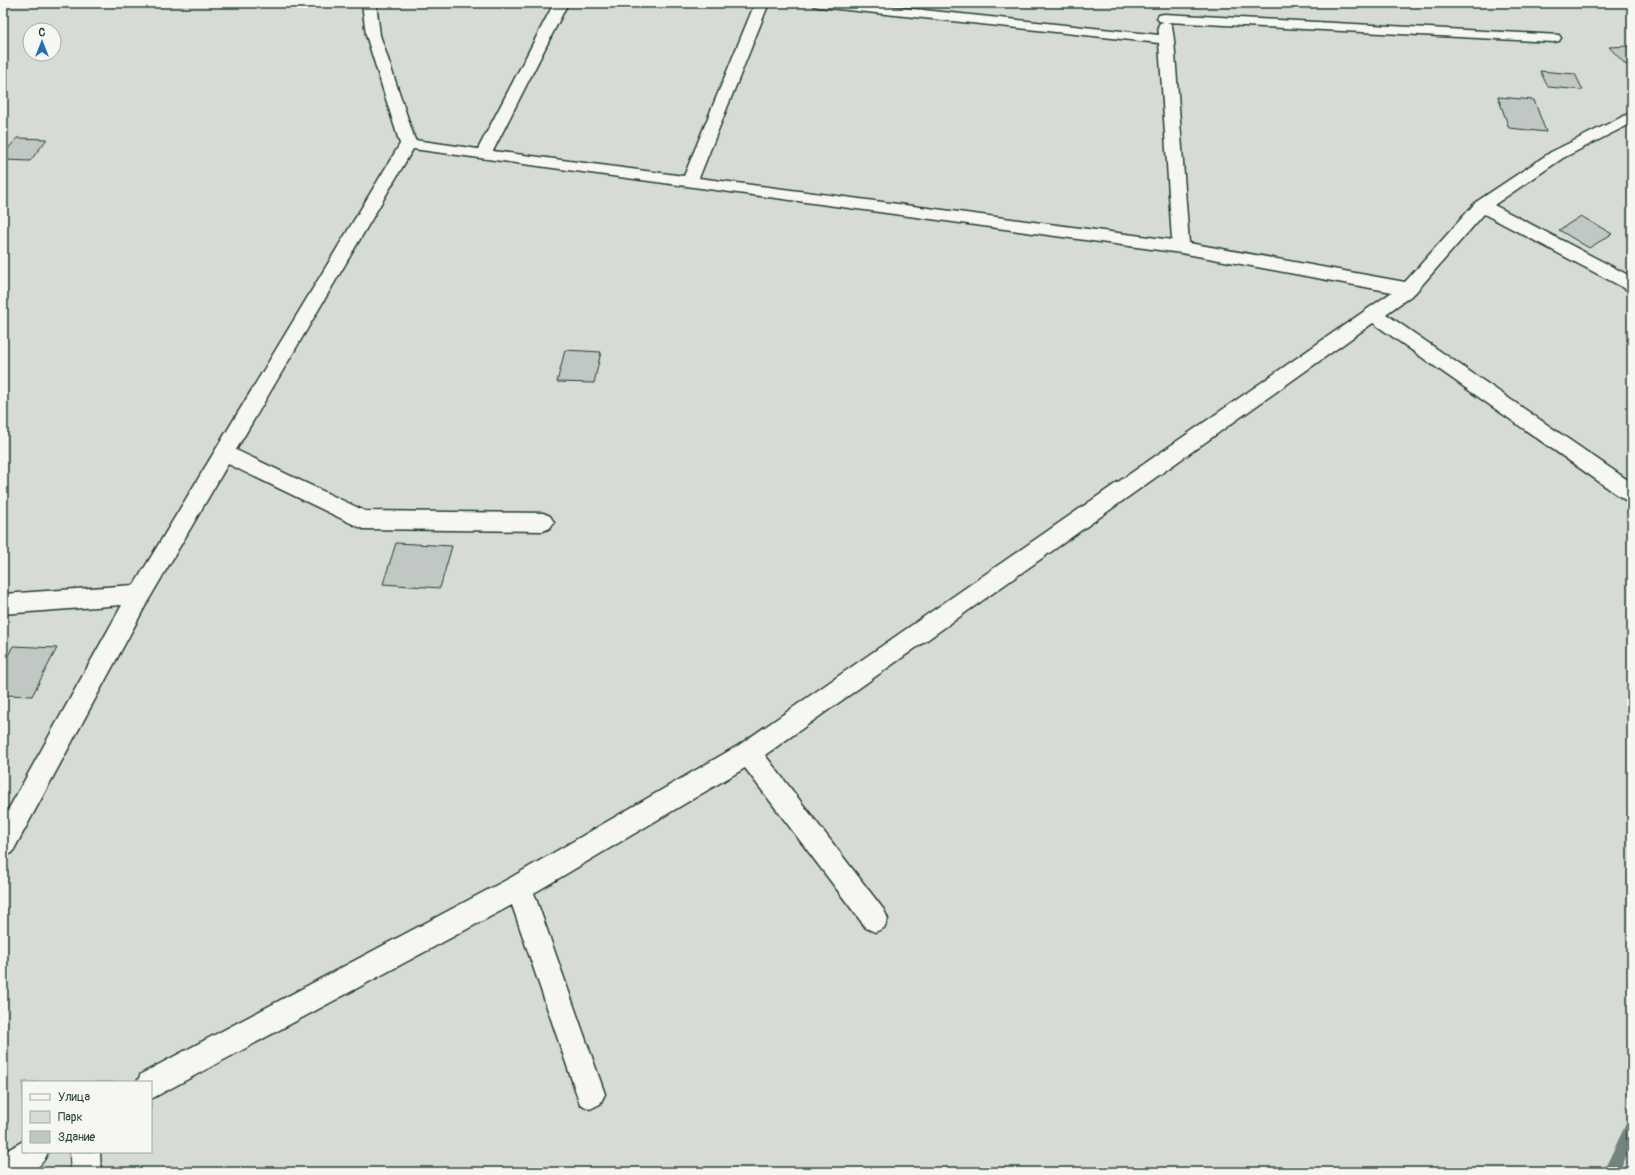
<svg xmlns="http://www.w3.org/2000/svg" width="1635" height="1175" font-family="Pangolin,sans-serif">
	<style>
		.green { fill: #d6dbd6; stroke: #7a8c85; fill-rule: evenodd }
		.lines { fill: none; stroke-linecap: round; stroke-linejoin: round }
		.stream { fill: #72847d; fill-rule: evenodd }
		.building { fill: #c1c8c3; stroke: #1f3d34 }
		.street-casing { stroke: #1f3d34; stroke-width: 3 }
		.street { fill: #f6f6f2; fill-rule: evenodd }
	</style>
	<rect width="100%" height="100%" fill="#f6f6f2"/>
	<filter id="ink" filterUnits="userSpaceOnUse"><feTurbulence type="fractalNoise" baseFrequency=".025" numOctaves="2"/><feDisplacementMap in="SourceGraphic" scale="8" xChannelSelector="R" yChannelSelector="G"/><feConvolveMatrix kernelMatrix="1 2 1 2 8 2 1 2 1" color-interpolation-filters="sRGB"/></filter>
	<g filter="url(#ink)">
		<!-- green -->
		<path class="green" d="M3 3H1632V1172H3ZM30 30H54V54H30ZM23 1082H151V1152H23Z"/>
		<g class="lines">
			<!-- stream -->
			<polygon class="stream" points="1632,1120 1632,1144 1619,1172 1603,1172 1627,1122"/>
		</g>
		<!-- building -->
		<g class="building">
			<polygon points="1632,46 1632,65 1626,65 1609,47"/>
			<polygon points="1540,71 1575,74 1583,90 1548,87"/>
			<polygon points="1498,97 1534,100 1546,132 1509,128"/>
			<polygon points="17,138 47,139 30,161 3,160 3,155"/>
			<polygon points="1581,216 1612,234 1589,248 1559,230"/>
			<polygon points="565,350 601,352 594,383 557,382"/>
			<polygon points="396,543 452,546 440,588 383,584"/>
			<polygon points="13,646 57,648 32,696 3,695 3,665"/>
		</g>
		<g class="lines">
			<!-- street casing -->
			<g class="street-casing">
				<g id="street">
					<polygon points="362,3 376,3 380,35 415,140 478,149 554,3 568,3 493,151 684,176 755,3 769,3 699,178 1172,240 1159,43 819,7 814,6 812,3 857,3 1159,35 1158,26 1160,23 1164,22 1159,21 1157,18 1159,15 1164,14 1559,35 1561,38 1559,41 1554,42 1167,22 1170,23 1172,26 1174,40 1189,243 1405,282 1476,202 1551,152 1632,112 1632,123 1563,158 1494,205 1632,277 1632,291 1626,289 1484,214 1415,293 1386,314 1632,483 1632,502 1625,500 1373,323 765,755 884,910 888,919 884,928 875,932 866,928 745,768 534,893 605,1094 600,1104 590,1109 580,1104 512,905 151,1099 151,1082 137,1082 141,1074 510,878 739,745 1392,292 1181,253 413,149 236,450 365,511 543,513 550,516 554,522 550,528 543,531 363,529 228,464 148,601 12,853 3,857 3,819 122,605 3,614 3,594 134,585 400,144 366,35"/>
					<path d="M23 1141V1152H48C39 1175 24 1172 3 1172V1153Z"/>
					<polygon points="70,1152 100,1152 101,1172 71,1172"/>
				</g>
			</g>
			<!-- street -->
			<use href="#street" class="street"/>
		</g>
	</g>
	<!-- margin -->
	<rect width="1635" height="1175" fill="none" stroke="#f6f6f2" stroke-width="16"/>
	<rect x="8" y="8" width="1619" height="1159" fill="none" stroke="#1f3d34" stroke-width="1.5" filter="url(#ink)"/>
	<!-- legend -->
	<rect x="22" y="1081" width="130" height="72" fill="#f6f6f2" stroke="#a0aca6"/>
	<rect x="30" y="1094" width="20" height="6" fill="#f6f6f2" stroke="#a0aca6"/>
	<text x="58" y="1101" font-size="12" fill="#1f3d34">Улица</text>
	<rect x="30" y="1111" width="20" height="12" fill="#d6dbd6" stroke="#a0aca6"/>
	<text x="58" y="1121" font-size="12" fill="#1f3d34">Парк</text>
	<rect x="30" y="1131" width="20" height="12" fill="#c1c8c3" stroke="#a0aca6"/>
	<text x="58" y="1141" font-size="12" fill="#1f3d34">Здание</text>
	<!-- north arrow -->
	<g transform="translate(42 42)"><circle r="19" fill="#f6f6f2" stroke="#a0aca6"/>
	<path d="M0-3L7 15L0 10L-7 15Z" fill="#1f6fb2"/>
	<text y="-6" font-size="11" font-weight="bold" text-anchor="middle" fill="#1f3d34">С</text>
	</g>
</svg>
